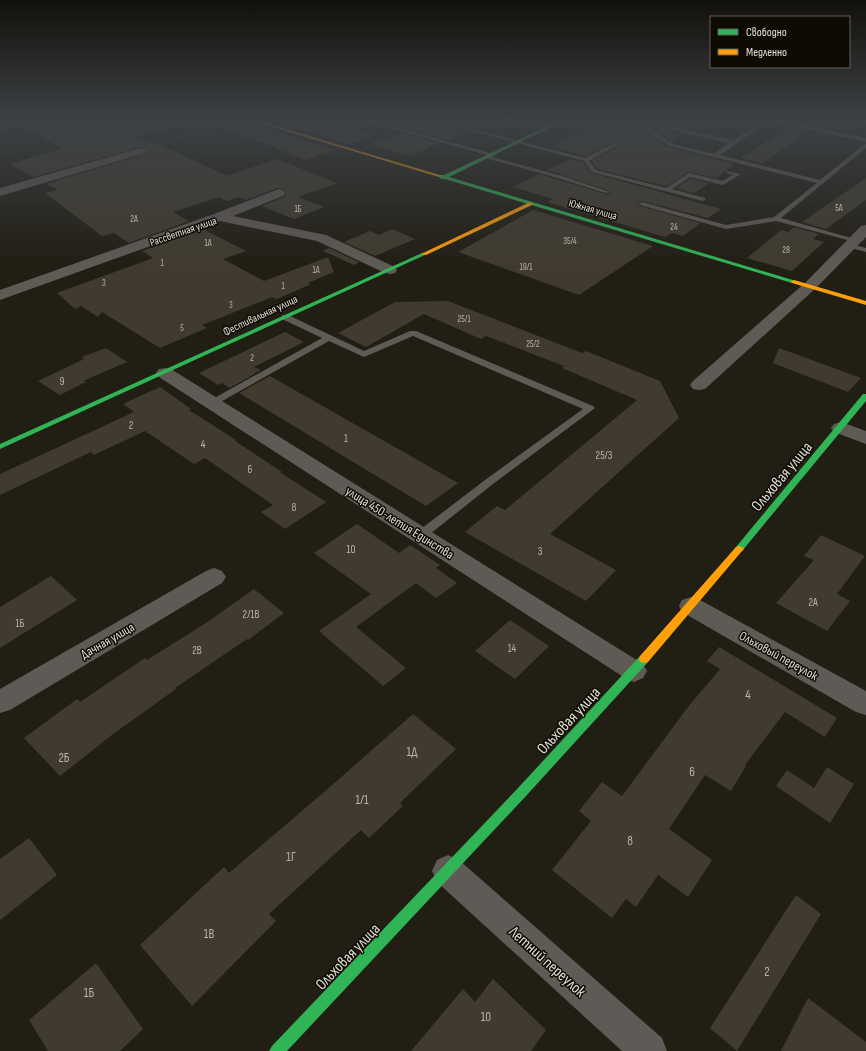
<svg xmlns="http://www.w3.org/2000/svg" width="866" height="1051" font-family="'Sofia Sans Condensed',sans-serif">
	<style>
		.building { fill: #413b2f }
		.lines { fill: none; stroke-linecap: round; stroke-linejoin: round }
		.path { stroke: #5a5550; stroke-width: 1.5; stroke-dasharray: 0.5 1.5; stroke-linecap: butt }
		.lane { fill: #605a56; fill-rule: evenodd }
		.street { fill: #605a56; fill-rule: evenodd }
		.fast { fill: #30b455; fill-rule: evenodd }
		.slow { fill: #ff9f0a; fill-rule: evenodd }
		.labels { text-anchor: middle; stroke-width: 3; stroke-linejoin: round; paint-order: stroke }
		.far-number-label { font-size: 9px; fill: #b9b5a9 }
		.far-street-label { font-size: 11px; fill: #e1ded2; stroke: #0d0b04 }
		.number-label { font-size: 11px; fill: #b9b5a9 }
		.street-label { font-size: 13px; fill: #e1ded2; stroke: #0d0b04 }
		.near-number-label { font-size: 13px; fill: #b9b5a9 }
		.near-street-label { font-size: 16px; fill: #e1ded2; stroke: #0d0b04 }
	</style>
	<rect width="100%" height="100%" fill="#211e14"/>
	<!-- building -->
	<g class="building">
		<polygon points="65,118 186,118 187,122 138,137 178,153 227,176 277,159 337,183 298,197 324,207 294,219 262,206 284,197 286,192 283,189 278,188 246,200 238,197 227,201 219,197 173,212 189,221 129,243 114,233 102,236 45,193 58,190 46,184 145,154 148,151 145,148 141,147 33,177 9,164 62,149 24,127"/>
		<polygon points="199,118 239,118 241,121 334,150 306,160 199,119"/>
		<polygon points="259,118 315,118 374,135 349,144"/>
		<polygon points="437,118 471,118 471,120 476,122 481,118 501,118 476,128"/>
		<polygon points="610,118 648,127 646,129 646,132 665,145 664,146 735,164 716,178 689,172 666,186 597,169 591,161 619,146 620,143 618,142 613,142 585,156 550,147"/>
		<polygon points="429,121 468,132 448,140 409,129"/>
		<polygon points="789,127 796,128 802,137 763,163 741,158"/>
		<polygon points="657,129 683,135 672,142 656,130"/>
		<polygon points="401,133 440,143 410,156 370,144"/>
		<polygon points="570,159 583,162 592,173 721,209 708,218 642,201 638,203 640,206 700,223 683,236 672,233 665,237 547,202 553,199 513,187 539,174 605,194 611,193 610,191 547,170"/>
		<polygon points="866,178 866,200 826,229 802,222"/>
		<polygon points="690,179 709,183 694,193 676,188"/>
		<polygon points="533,210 653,246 579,295 458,252"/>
		<polygon points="794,227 819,234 813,239 824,242 792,271 747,258 781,230 788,232"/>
		<polygon points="203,229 246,251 223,259 264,281 328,257 334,272 308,283 311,284 277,299 272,297 202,325 207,328 160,348 102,312 98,317 81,306 75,309 57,293 153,258 142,251"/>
		<polygon points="392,229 415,239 375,256 344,242 370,231 379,235"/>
		<polygon points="329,248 359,262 354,265 323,251"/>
		<polygon points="448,301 582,353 586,351 660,381 679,418 550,534 616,570 586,601 465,532 497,506 505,510 637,400 562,368 564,366 486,336 481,339 424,314 366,347 338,333 395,302"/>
		<polygon points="285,332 304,342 254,367 261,370 230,388 222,383 218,385 199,373"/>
		<polygon points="106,348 127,362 83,381 86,382 60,395 38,381 84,359 82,357"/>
		<polygon points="779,348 861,378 848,392 773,363"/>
		<polygon points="270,376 458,483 426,506 239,393"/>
		<polygon points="160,387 191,409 189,410 236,440 235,441 282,472 281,473 326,502 285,529 261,512 273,505 205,458 194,464 145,431 94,455 91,452 0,495 0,474 134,412 123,404"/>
		<polygon points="357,524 399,553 410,545 440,565 436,568 457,583 436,598 416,583 356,627 406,668 383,686 319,631 371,594 314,553"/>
		<polygon points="821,535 865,556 837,594 850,601 827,631 776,603 814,560 804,556"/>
		<polygon points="51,576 77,600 0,648 0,607"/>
		<polygon points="254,589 284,613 248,640 247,639 175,688 176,689 113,734 60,776 24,738 77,699 80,702 145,658 147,660 206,623"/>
		<polygon points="510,620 549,646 515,679 475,651"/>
		<polygon points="719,647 837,718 825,737 785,712 745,765 746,766 731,791 705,775 669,829 712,860 688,897 658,875 636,907 626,899 612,918 552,870 591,821 579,811 602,782 622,796 688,707 720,669 707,661"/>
		<polygon points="413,714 456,749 400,803 403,806 369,838 361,830 269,914 276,921 192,1006 140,945 224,867 229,873 323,793"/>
		<polygon points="827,767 854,784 830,823 776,786 787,770 814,788"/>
		<polygon points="29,838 57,875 0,920 0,859"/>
		<polygon points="796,895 821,914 737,1051 710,1028"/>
		<polygon points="96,963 143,1029 120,1051 48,1051 29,1020"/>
		<polygon points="493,979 546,1030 531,1051 411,1051 463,989 475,1002"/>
		<polygon points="808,998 866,1042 866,1051 781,1051"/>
	</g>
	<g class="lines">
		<!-- path -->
		<polyline class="path" points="155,146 230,123"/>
		<!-- lane -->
		<g class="lane">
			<polygon points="354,118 362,118 494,154 495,155 492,157 562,176 610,192 605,193 558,178 485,158 484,157 487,155"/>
			<polygon points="422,118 430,118 585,158 614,143 618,143 618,145 589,161 596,170 666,188 689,173 722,181 733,175 727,173 727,171 741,174 723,185 690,177 672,189 705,198 705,200 703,201 592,172 584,161"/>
			<polygon points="474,118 480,118 475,121 472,119"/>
			<path d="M619 118H628L733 140 764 120 761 118H770L866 138V142L770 121 720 155 820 180 866 143V148L781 218 858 240 855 242 776 221 726 229 640 205 639 204 642 202 726 225 774 217 817 183 669 146 647 131V129L652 126ZM657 127 729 143 714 154 673 144 653 130Z"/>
			<polygon points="850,244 866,248 866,252 848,247 846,246"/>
			<polygon points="282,315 288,315 364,351 410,331 416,331 593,406 595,408 493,484 425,538 417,538 415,535 417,532 485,480 583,409 413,336 364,357 329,341 215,405 209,405 207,403 209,401 322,338 282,319"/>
		</g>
		<!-- street -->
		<g class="street">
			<polygon points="6,118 16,118 16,121 11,127 0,130 0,124 3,123"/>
			<polygon points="141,148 145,149 147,151 145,153 0,196 0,188"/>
			<polygon points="279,189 283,190 285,193 283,196 233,216 326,235 395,267 397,270 395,273 390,274 385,273 317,241 220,221 0,300 0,290 214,214"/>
			<polygon points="866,225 866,237 816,288 705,389 699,390 693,389 690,385 693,381 806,282 861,226"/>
			<polygon points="165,368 171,369 643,664 647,671 643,678 634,682 625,678 159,377 156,373 159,369"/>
			<polygon points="841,422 866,431 866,444 834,432 831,428 834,424"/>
			<polygon points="214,568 222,571 226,577 222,583 10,710 0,713 0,689 206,571"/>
			<polygon points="691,597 700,600 866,691 866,715 856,712 682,612 679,606 682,600"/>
			<polygon points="448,855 459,860 662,1038 667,1051 622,1051 437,882 432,871 437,860"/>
		</g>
		<!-- fast -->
		<g class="fast">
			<polygon points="565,118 570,118 449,177 796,281 796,283 792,283 445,179 441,179 439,176 441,175 444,175"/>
			<polygon points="848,118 866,120 866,122 850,119"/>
			<polygon points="422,253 427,254 0,449 0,444"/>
			<polygon points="863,394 866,394 866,401 742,551 736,551 734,549 736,547"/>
			<polygon points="644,655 648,656 649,659 648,662 526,796 287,1051 269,1051 272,1046 518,788 640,656"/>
		</g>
		<!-- slow -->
		<g class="slow">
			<polygon points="243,118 249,118 443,176 439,177"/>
			<polygon points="530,202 533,204 532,205 426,255 421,254"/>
			<polygon points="794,280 866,301 866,305 792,283 791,282"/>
			<polygon points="739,546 742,547 744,549 742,551 648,662 644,663 640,662 639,659 640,656 736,547"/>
		</g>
	</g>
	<!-- sky -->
	<linearGradient id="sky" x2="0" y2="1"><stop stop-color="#12100b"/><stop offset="0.45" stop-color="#3d4145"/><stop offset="1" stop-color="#3d4145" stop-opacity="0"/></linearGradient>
	<rect width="866" height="265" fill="url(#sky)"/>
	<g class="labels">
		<!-- far-number labels -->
		<g class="far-number-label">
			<text x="839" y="211">5А</text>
			<text x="298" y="212">1Б</text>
			<text x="134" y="222">2А</text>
			<text x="674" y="230">24</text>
			<text x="570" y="244">35/4</text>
			<text x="208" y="246">1А</text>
			<text x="786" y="253">28</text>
			<text x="162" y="266">1</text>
			<text x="526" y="270">19/1</text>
			<text x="316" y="273">1А</text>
			<text x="104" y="286">3</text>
			<text x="283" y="289">1</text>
			<text x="231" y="308">3</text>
			<text x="464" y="322">25/1</text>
			<text x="182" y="331">5</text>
			<text x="533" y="347">25/2</text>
			<text x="252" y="361">2</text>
		</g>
		<!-- far-street labels -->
		<g class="far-street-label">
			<text transform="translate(593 209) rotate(16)" y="4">Южная улица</text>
			<text transform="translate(183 231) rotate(-19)" y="4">Рассветная улица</text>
			<text transform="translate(260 315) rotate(-25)" y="4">Фестивальная улица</text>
		</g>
		<!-- number labels -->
		<g class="number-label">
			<text x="62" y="385">9</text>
			<text x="131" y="429">2</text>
			<text x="346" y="442">1</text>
			<text x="203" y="448">4</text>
			<text x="604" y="459">25/3</text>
			<text x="250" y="473">6</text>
			<text x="294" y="511">8</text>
			<text x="351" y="553">10</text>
			<text x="540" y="555">3</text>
			<text x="813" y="606">2А</text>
			<text x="251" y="618">2/1В</text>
			<text x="20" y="627">1Б</text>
			<text x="512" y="652">14</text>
			<text x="197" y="654">2В</text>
		</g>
		<!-- street labels -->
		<g class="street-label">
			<text transform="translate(400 522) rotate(32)" y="5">улица 450-летия Единства</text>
			<text transform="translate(107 640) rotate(-30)" y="5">Дачная улица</text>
			<text transform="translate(779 655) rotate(29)" y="5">Ольховый переулок</text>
		</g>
		<!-- near-number labels -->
		<g class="near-number-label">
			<text x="748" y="699">4</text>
			<text x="412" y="756">1Д</text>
			<text x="64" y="762">2Б</text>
			<text x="692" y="776">6</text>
			<text x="362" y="804">1/1</text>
			<text x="630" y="845">8</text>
			<text x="291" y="861">1Г</text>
			<text x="209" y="938">1В</text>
			<text x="767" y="976">2</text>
			<text x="89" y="997">1Б</text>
			<text x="486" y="1021">10</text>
		</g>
		<!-- near-street labels -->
		<g class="near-street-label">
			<text transform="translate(781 476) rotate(-50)" y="6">Ольховая улица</text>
			<text transform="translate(568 720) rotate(-47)" y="6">Ольховая улица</text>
			<text transform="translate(347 956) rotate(-46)" y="6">Ольховая улица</text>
			<text transform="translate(548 961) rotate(42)" y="6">Летний переулок</text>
		</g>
	</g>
	<!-- legend -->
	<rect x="710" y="16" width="140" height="52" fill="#0d0b04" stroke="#625f56"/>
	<rect x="718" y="29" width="20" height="6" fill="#30b455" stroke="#625f56"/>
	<text x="746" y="36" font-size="12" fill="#e1ded2">Свободно</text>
	<rect x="718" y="49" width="20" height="6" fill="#ff9f0a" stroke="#625f56"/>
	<text x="746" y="56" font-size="12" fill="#e1ded2">Медленно</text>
</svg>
